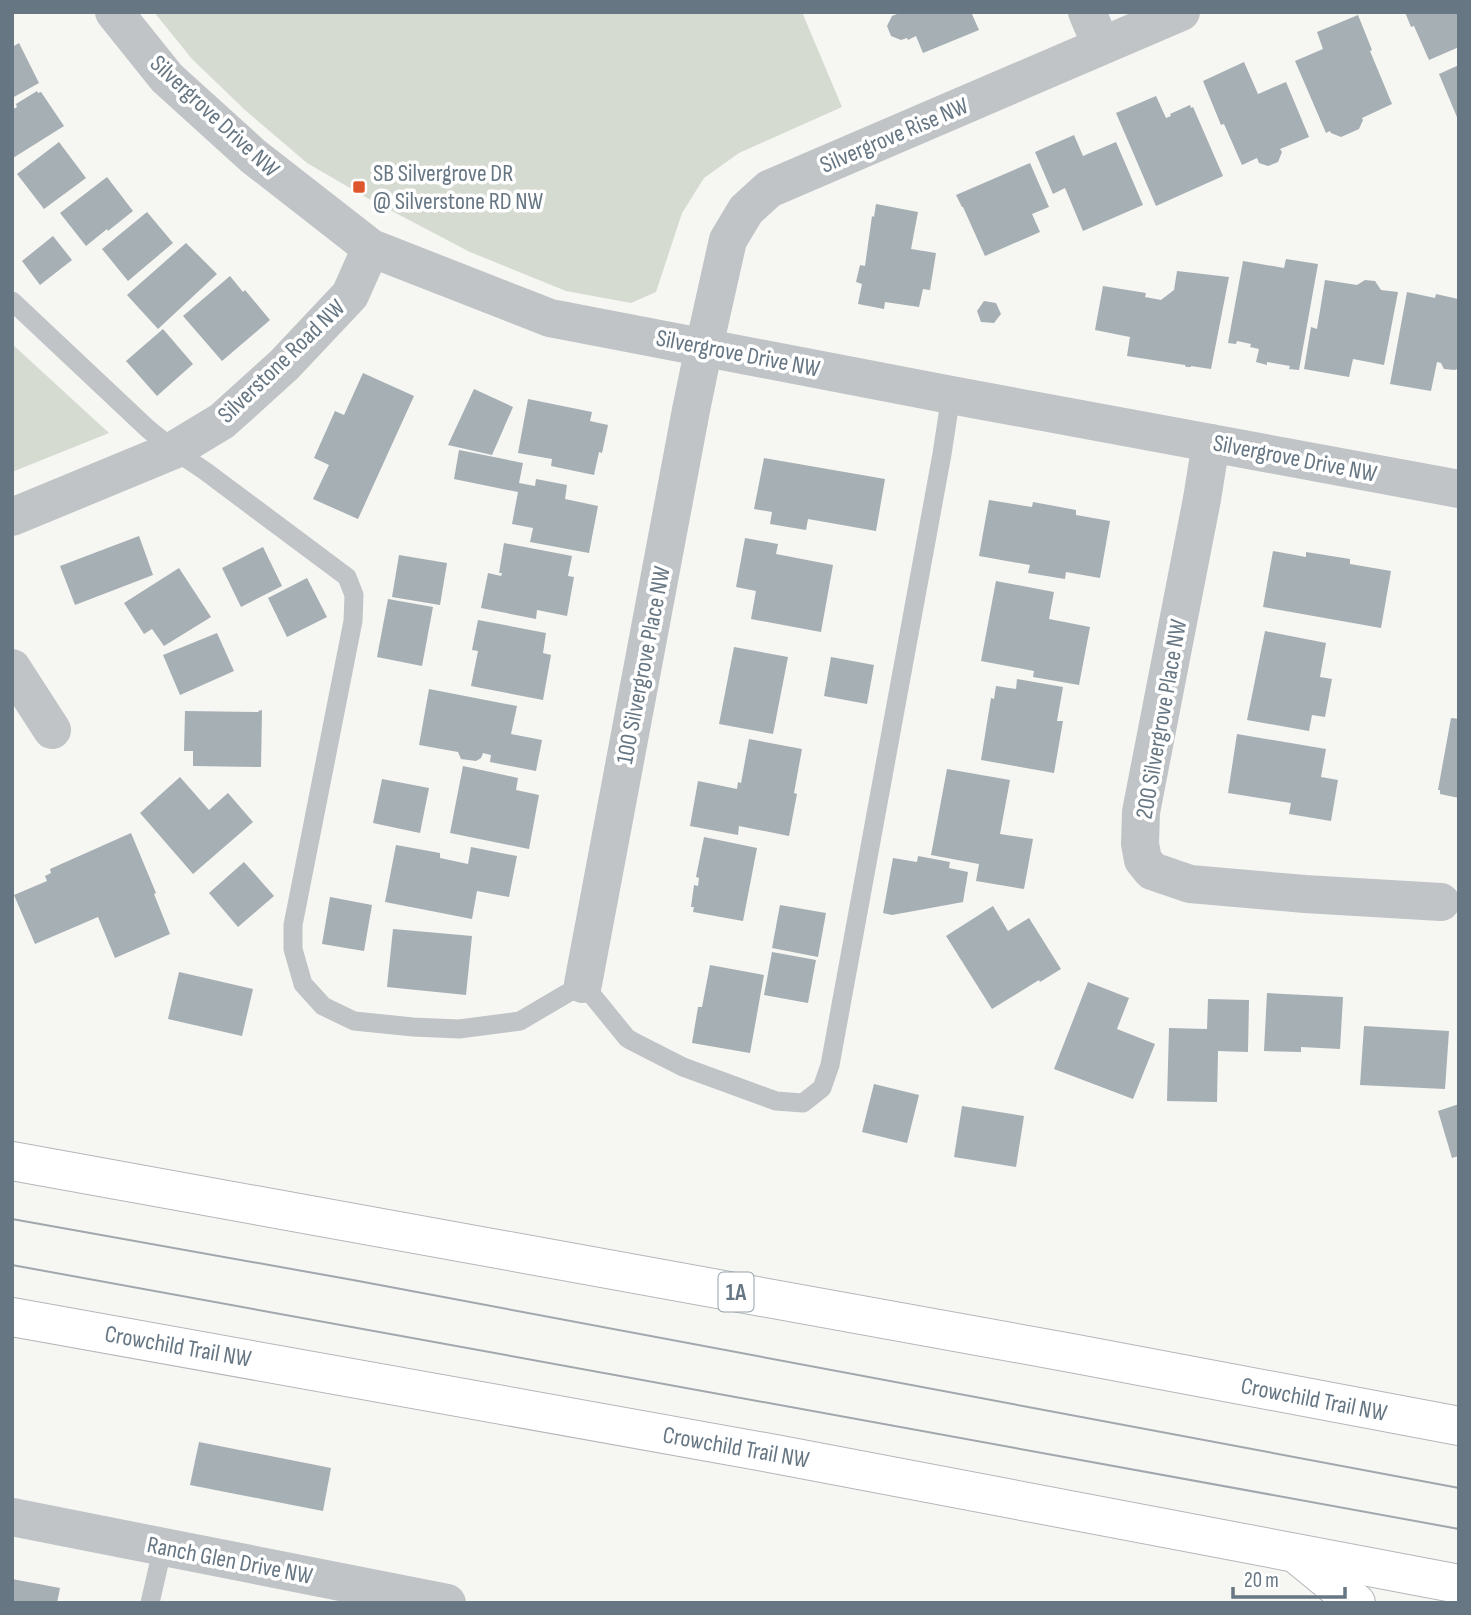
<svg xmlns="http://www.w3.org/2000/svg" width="1471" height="1615" font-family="'Sofia Sans Condensed',sans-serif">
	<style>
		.green { fill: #d6dbd2 }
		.building { fill: #a6afb4 }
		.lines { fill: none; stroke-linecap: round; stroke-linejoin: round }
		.motorway-casing { stroke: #b3b7ba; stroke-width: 40 }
		.service { stroke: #c0c4c7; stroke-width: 19 }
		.minor { stroke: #c0c4c7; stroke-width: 38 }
		.tertiary { stroke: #c0c4c7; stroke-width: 38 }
		.motorway { stroke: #fff; stroke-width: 38 }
		.tram { stroke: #a1a7ac; stroke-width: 2 }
		.poi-dot { fill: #de572c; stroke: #fff; stroke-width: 2.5 }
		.labels { text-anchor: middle; stroke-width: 7; stroke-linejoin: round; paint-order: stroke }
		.shield { fill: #fff; stroke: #949fa8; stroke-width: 2 }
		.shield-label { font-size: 23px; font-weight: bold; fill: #667683 }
		.street-label { font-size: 24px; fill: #667683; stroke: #fff }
		.poi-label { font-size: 24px; fill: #667683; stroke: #fff; text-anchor: start }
	</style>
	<rect width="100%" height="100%" fill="#f6f6f3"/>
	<!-- green -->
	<g class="green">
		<polygon points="154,12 802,12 842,107 739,153 704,178 682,213 656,292 631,303 566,291 470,252 369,199 307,163 245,110 192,59"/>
		<polygon points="12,344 109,433 12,472"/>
	</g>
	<!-- building -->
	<g class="building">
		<polygon points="896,12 971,12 979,30 923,53 916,36 908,40 907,38 901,40 891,36 887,26 892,16 897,14"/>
		<polygon points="1405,12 1459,12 1459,47 1429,60 1414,26 1411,27"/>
		<polygon points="1358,15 1372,50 1370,51 1392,104 1362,118 1363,120 1359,129 1341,137 1331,133 1330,131 1326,133 1295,61 1323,49 1317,32"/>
		<polygon points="19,43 39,83 12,98 12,47"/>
		<polygon points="1244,62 1258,94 1286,82 1309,137 1280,149 1282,152 1278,162 1268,166 1259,163 1257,158 1242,165 1224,124 1221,125 1203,81"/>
		<polygon points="1459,65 1459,122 1439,74"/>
		<polygon points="37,91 38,93 41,92 64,126 13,158 12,110 17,107 16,104"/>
		<polygon points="1156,96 1166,118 1171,116 1170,114 1190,105 1191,108 1193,107 1223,176 1156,206 1116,113"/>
		<polygon points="1074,135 1083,156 1116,142 1143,205 1083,231 1065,188 1053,194 1035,152"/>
		<polygon points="59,142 86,178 44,209 17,174"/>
		<polygon points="1030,163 1049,207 1032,214 1040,232 985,256 963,207 962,207 956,195"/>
		<polygon points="107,177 133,211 108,231 107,229 86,246 60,213"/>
		<polygon points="876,204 918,212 911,249 936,253 930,290 923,289 919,307 885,302 884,309 858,304 862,284 856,282 860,265 865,266 872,216 874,217"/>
		<polygon points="147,212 173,243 128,281 102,249"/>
		<polygon points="53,236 72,260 40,285 22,261"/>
		<polygon points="186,243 217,274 158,329 127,295"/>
		<polygon points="1286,259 1318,264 1299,370 1289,369 1290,366 1267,362 1267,365 1256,362 1259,349 1250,347 1251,344 1237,341 1236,344 1228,343 1243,261 1284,268"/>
		<polygon points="1177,271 1229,277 1211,369 1191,366 1191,367 1186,367 1185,365 1127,356 1130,337 1095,330 1103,286 1146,293 1145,297 1161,300 1174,290"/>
		<polygon points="230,276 243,292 245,290 270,320 222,361 183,316"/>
		<polygon points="1325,280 1357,285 1365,280 1375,281 1381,290 1398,292 1384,365 1353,359 1349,377 1304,369 1311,327 1317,329"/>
		<polygon points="1407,292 1435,298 1436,294 1458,299 1459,368 1455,370 1444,369 1441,363 1437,362 1431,391 1390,384"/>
		<polygon points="984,301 996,303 1001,314 994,323 981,322 977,311"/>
		<polygon points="163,329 193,364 157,396 126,361"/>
		<polygon points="363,373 414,396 358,519 313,499 329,465 314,458 335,411 344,415"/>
		<polygon points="474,389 513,407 492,455 448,445"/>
		<polygon points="528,399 592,412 590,421 608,425 602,453 599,452 594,475 551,466 552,459 518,453"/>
		<polygon points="459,450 523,463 519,483 535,486 536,479 567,485 565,499 598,506 589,553 530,542 533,528 512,524 518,492 454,479"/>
		<polygon points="764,458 885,479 876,531 808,519 806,530 770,524 772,512 754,509"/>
		<polygon points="989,500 1032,507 1033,502 1076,510 1076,515 1110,521 1100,578 1066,572 1065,579 1028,573 1030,565 979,556"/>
		<polygon points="139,536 153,575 75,605 60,566"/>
		<polygon points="745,538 778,544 776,554 833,565 821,632 751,619 756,591 736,587"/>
		<polygon points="504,543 572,556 568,576 574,577 567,616 537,610 536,619 481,608 488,573 501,576 502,573 499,573"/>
		<polygon points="263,547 282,586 241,607 222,568"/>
		<polygon points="1273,551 1306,557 1306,552 1350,559 1350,564 1391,571 1381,628 1263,607"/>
		<polygon points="399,555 447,563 440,605 392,597"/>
		<polygon points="179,568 211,617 164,646 152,629 144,634 124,603"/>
		<polygon points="307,578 327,617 287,637 268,598"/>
		<polygon points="996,581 1054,592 1049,619 1090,627 1079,685 1033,677 1034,671 981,661"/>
		<polygon points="388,599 433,607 422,666 377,657"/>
		<polygon points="478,620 546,633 543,653 551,655 543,700 471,686 478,651 472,650"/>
		<polygon points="1265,631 1326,643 1320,677 1332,679 1325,717 1312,715 1309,731 1247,720"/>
		<polygon points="217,633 234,671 180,695 163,655"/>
		<polygon points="734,647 788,657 773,734 719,724"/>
		<polygon points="831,657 874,665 867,704 824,696"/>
		<polygon points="1017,679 1063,687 1057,721 1063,721 1054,773 981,760 991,698 994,699 996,686 1016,689"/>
		<polygon points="429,689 517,706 511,734 542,740 536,771 490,762 491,755 483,753 481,758 476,761 461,759 458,752 419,745"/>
		<polygon points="262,710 261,767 193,766 193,751 184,751 185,711 259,712 258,711"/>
		<polygon points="1451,718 1459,719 1459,798 1440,794 1440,790 1438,790"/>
		<polygon points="1237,734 1326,749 1321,777 1338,780 1331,821 1289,814 1291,803 1228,793"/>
		<polygon points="749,739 802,749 794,793 797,794 789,836 739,826 738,835 690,826 698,781 737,789 738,782 741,783"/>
		<polygon points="463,766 518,778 516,790 539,795 529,849 450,833"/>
		<polygon points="947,769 1010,780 1000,834 1033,839 1024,889 976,881 979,864 931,855"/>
		<polygon points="180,777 209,810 228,793 253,822 193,874 140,813"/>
		<polygon points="382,779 429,788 420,833 373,823"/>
		<polygon points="131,833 156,893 154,894 170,934 115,958 98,917 35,944 14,895 47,881 45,876 51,873 50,869"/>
		<polygon points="704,837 757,848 743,921 693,912 694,907 691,907 694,885 698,886 699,878 696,877"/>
		<polygon points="396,845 440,853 440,858 468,864 471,847 517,856 509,897 477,891 472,919 385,902"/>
		<polygon points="918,856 950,862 949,868 968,872 963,902 892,915 883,913 893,858 917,862"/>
		<polygon points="244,862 274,896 238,927 209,893"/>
		<polygon points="330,897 372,905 364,951 322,944"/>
		<polygon points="780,905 826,913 818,957 772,948"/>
		<polygon points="993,906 1008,931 1029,918 1061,969 1040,982 1039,980 992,1009 946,936"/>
		<polygon points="393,929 472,936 466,995 387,987"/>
		<polygon points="772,952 816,960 808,1003 764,995"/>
		<polygon points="710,965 764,975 750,1053 692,1043 698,1007 702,1007"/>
		<polygon points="179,972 253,989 242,1036 168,1019"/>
		<polygon points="1088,982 1129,998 1117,1029 1155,1044 1133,1099 1054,1069"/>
		<polygon points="1267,993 1343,997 1340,1049 1301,1047 1301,1052 1264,1051"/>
		<polygon points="1208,999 1249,1000 1248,1052 1218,1051 1217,1102 1167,1101 1169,1028 1207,1029"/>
		<polygon points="1364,1026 1449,1031 1445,1089 1360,1085"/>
		<polygon points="874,1084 919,1095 907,1143 862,1132"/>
		<polygon points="1459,1104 1459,1156 1452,1158 1438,1111"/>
		<polygon points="962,1106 1024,1116 1016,1167 954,1157"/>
		<polygon points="199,1442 331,1468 323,1511 190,1485"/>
		<polygon points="12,1579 60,1588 57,1603 12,1603"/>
	</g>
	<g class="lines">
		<!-- motorway casing -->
		<g class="motorway-casing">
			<g id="motorway">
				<polyline points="12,1161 1071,1353 1459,1426"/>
				<polyline points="12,1317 775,1454 1459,1584"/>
				<polyline points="1300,1557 1356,1603"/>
			</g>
		</g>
		<!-- service -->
		<g class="service">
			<polyline points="12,301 148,429 174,450 205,471 347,577 354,595 353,621 293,925 293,949 303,984 323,1006 354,1021 413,1027 459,1029 520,1021 583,984 627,1038 632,1041 683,1067 776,1101 803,1103 822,1088 830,1065 942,454 951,395"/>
			<polyline points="150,1603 163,1546"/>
		</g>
		<!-- minor -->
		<g class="minor">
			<polyline points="1087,12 1101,45"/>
			<polyline points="1211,443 1202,499 1141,812 1140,844 1143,860 1152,871 1190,884 1305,894 1441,902"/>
			<polyline points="12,517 174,450 222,421 284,365 350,295 371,248"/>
			<polyline points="12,668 52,730"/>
			<polyline points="583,984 691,410 704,347 728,240 746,210 769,189 1181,12"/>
			<polyline points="12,1517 447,1603"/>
		</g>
		<!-- tertiary -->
		<polyline class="tertiary" points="114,12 167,78 253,156 371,248 550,318 951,395 1459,489"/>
		<!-- motorway -->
		<use href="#motorway" class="motorway"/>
		<!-- tram -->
		<g class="tram">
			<polyline points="12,1219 353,1280 1459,1488"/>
			<polyline points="12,1265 1459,1529"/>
		</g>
	</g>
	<!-- markers -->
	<rect class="poi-dot" x="352" y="180" width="14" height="14" rx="3.5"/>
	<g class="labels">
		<!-- shield labels -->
		<rect class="shield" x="718.5" y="1272.5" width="35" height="39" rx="5"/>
		<g class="shield-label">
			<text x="736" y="1300">1A</text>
		</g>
		<!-- street labels -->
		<g class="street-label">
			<text transform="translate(215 116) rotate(43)" y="8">Silvergrove Drive NW</text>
			<text transform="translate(894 135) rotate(-23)" y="8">Silvergrove Rise NW</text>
			<text transform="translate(738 353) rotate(11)" y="8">Silvergrove Drive NW</text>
			<text transform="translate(281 361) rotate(-44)" y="8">Silverstone Road NW</text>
			<text transform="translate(1295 458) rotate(11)" y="8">Silvergrove Drive NW</text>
			<text transform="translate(643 665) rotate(-79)" y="8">100 Silvergrove Place NW</text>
			<text transform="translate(1161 719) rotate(-80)" y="8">200 Silvergrove Place NW</text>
			<text transform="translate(178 1346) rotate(10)" y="8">Crowchild Trail NW</text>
			<text transform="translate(1314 1399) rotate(11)" y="8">Crowchild Trail NW</text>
			<text transform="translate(736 1447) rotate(10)" y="8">Crowchild Trail NW</text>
			<text transform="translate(230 1560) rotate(11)" y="8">Ranch Glen Drive NW</text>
		</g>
		<!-- poi labels -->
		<g class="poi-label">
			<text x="373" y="181">SB Silvergrove DR<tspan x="373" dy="28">@ Silverstone RD NW</tspan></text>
		</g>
	</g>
	<!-- border -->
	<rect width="1471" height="1615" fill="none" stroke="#667683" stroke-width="28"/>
	<!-- scale -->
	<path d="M1233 1587v10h112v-10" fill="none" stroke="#667683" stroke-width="3.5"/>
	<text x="1244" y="1587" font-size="21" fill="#667683" stroke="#ffffff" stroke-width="5" paint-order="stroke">20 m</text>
</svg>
